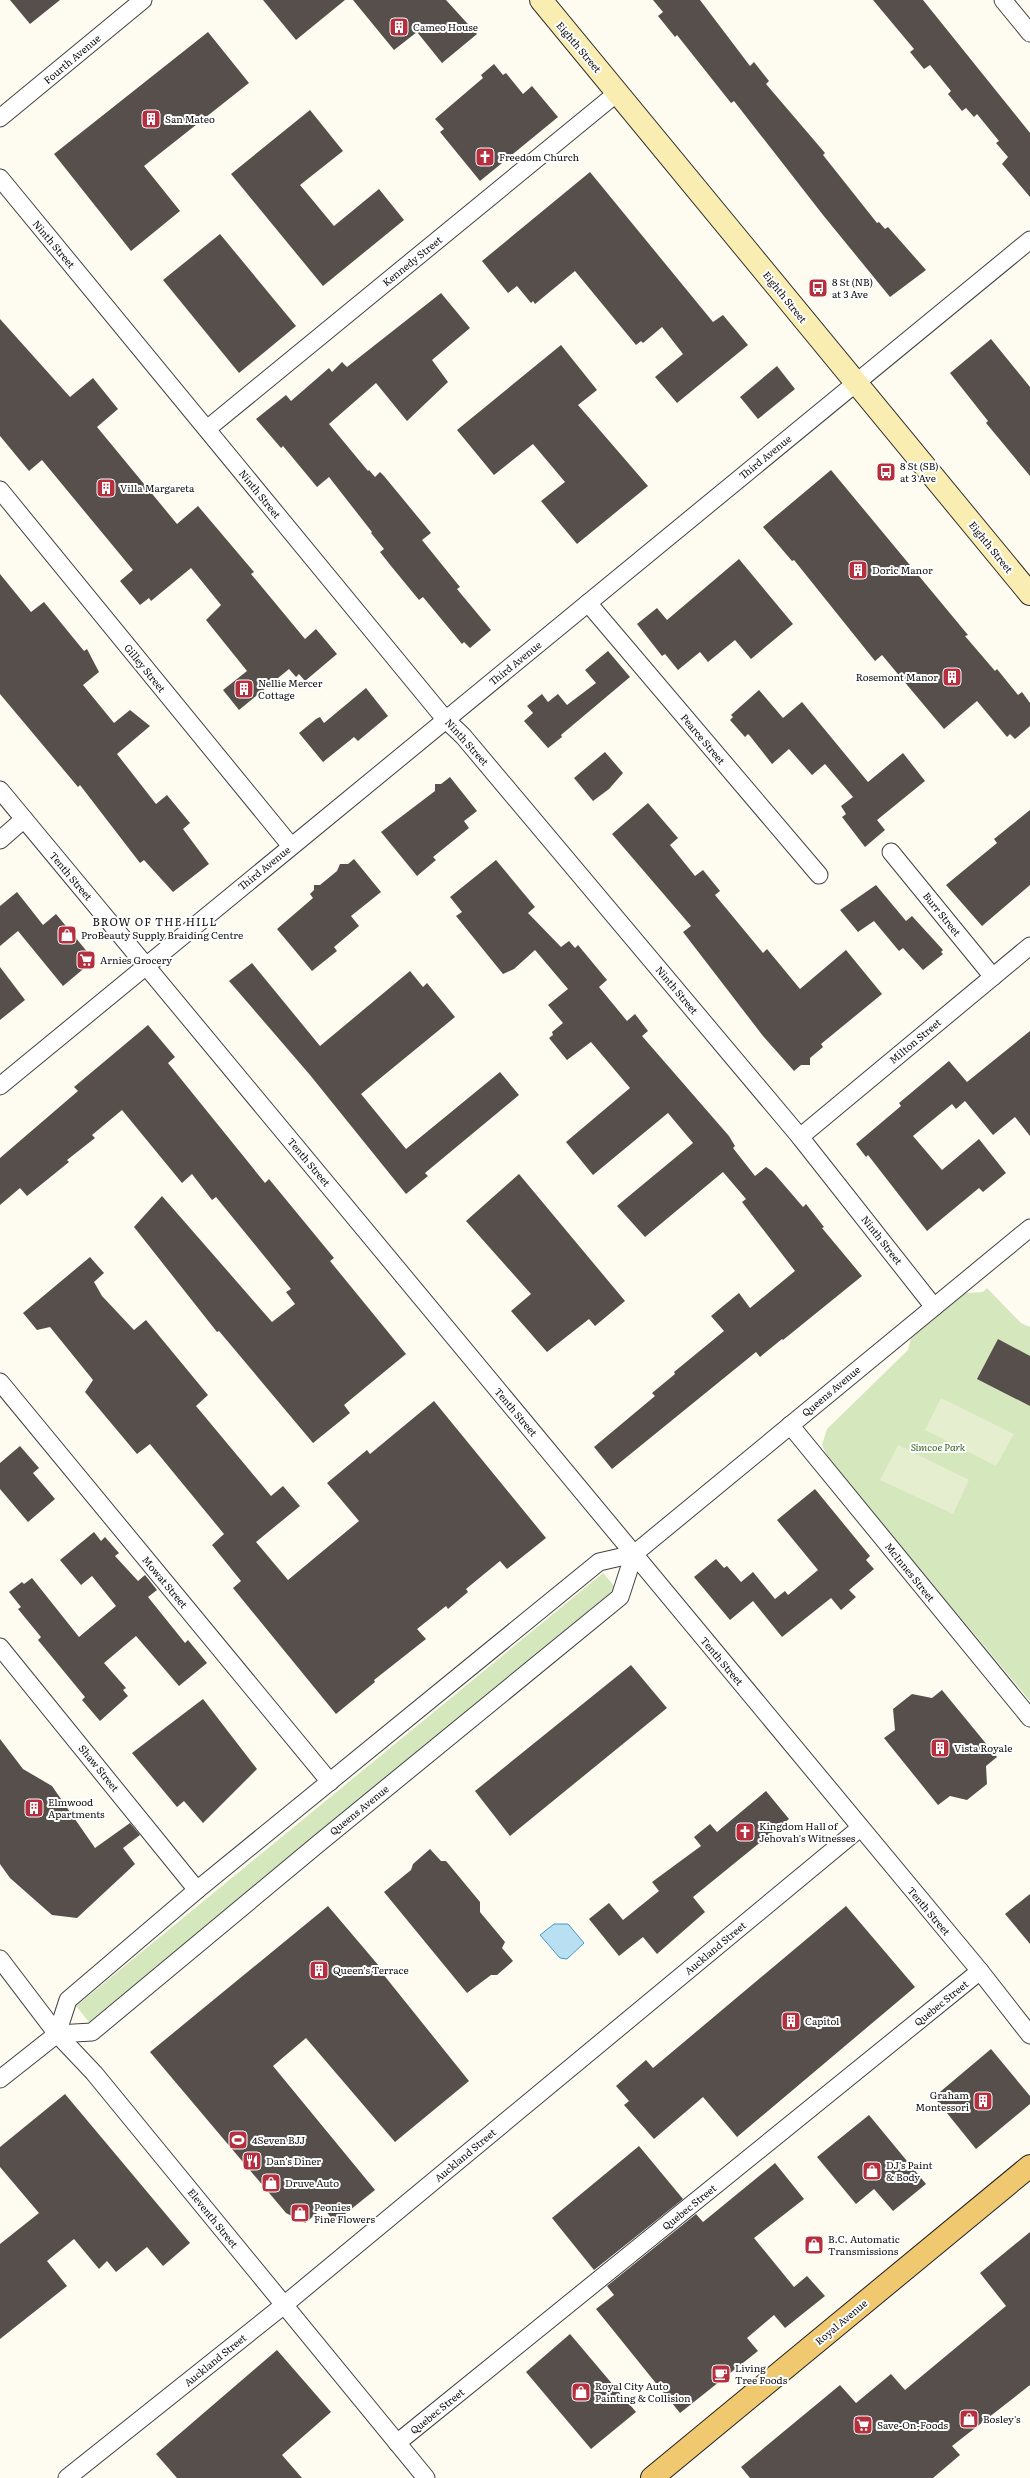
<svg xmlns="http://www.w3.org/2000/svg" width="1030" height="2478" font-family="Literata,serif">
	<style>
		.green { fill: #d5e7bc }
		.pitch { fill: #e5eece }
		.water { fill: #b9e0f2; stroke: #459ac4 }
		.building { fill: #574f4c }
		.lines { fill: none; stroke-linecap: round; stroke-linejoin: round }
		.street-casing { stroke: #424242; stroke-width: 19 }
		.secondary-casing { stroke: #313131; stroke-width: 24 }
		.primary-casing { stroke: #202020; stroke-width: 24 }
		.street { stroke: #fff; stroke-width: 17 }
		.secondary { stroke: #f9edb1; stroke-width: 22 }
		.primary { stroke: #efc870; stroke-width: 22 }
		.labels { text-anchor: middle; stroke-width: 4; stroke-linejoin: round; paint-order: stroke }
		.poi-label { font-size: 10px; fill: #0f0f0f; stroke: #fff; text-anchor: start }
		.street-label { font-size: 10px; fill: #0f0f0f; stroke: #fff }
		.park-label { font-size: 10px; font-style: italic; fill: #346223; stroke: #fff }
		.neighbourhood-label { font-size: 11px; letter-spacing: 1px; fill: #0f0f0f; stroke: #fff }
	</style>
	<rect width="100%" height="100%" fill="#fefbf1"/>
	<!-- green -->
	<g class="green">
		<polygon points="987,1288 1021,1323 1030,1327 1030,1701 830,1461 822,1445 827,1429 908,1350 911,1338 965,1293 983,1292"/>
		<polygon points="603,1573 616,1588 89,2022 76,2006"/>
	</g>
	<!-- pitch -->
	<g class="pitch">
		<polygon points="941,1398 1014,1434 996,1466 925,1430"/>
		<polygon points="898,1445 969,1480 953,1514 880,1480"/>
	</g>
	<!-- water -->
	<polygon class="water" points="554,1924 568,1924 584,1943 567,1959 560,1958 540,1935"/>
	<!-- building -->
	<g class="building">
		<polygon points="10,0 60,0 30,24"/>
		<polygon points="263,0 345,0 296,40"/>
		<polygon points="353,0 446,0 477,34 442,63 417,32 394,50"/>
		<polygon points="653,0 700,0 750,66 754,62 769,81 766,84 825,153 823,155 877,223 879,222 885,229 888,227 926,270 890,297 823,215 734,101 731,103 677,35 675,37 658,16 663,12"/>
		<polygon points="873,0 923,0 1030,133 1030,197 1002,164 1008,157 996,143 999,141 977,114 974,117 966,108 962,111 948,94 951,91 930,65 924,69 910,52 914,49"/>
		<polygon points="208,32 249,83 144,166 180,211 131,251 54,154"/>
		<polygon points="494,64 503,75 506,73 523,94 532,86 558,117 480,181 440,132 444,129 435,119 483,78 481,75"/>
		<polygon points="310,110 343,151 300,185 334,226 379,189 404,220 323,286 231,174"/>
		<polygon points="590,172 713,322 723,315 748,345 677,403 655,377 683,354 662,327 643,343 641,341 636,345 575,271 535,304 533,301 531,303 517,286 508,293 482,261"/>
		<polygon points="220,234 296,326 239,373 163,280"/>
		<polygon points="441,293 470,328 432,360 448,382 407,421 376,383 329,424 368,471 369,470 375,477 380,472 384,476 431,533 422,540 460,587 457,589 491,630 470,648 464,642 462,644 423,597 419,600 391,566 380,552 384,549 371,533 372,532 329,477 317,487 283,446 281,448 256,419 286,395 291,401 329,368 332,372 342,362 347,367"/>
		<polygon points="0,319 70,397 93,378 118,409 97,427 177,524 198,506 254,572 251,574 305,639 316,629 337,654 305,681 299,674 296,677 289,669 239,710 223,690 247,671 206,620 221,605 191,568 151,601 149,598 140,605 120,581 133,570 42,460 29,471 0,436"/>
		<polygon points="991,339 1030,387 1030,476 986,423 988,421 950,373"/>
		<polygon points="561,345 597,390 578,405 648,486 577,544 541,501 565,482 533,444 494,475 457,430"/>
		<polygon points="777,366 795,389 758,419 740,397"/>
		<polygon points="831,470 968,635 965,636 995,671 997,669 1018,695 1022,692 1030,703 1030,726 1015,739 1010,734 1007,737 977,701 944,729 882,655 875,661 794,560 792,561 763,527"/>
		<polygon points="739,559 793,624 751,659 735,640 708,662 700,652 678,670 665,654 662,656 637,624 657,608 667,620"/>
		<polygon points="0,574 31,612 44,602 84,651 87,649 99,672 83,685 114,723 130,710 150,726 117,754 156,804 167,795 190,823 183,829 209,864 173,892 144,860 140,863 80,785 78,787 0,694"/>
		<polygon points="608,651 630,677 561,735 562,737 548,748 524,721 533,713 527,706 542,694 548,702 558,694 567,705 596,683 585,670"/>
		<polygon points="366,688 388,716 358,741 354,737 323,762 299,733 316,719 320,717 324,723"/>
		<polygon points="759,690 783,718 802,702 868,782 903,753 925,781 877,820 885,830 865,847 842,817 846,814 841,806 853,797 825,764 812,775 789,749 772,764 750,736 748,734 745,737 730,720 733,717 731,715"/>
		<polygon points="605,752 623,773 609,789 593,801 574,778"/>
		<polygon points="450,777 477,811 464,821 469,828 433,857 436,860 417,876 381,832 435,791 435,784 441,784"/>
		<polygon points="648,803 678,838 670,845 695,876 703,870 720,891 715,895 763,953 767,949 800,989 846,950 882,994 821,1044 823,1047 810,1058 810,1065 801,1065 794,1071 763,1036 683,932 691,926 612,834"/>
		<polygon points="1030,810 1030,885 982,926 946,885 997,843 994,839"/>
		<polygon points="354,859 381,892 351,916 359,926 334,947 337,951 312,971 277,929 313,898 310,894 314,890 314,885 320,885 337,871 340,864 348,864"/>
		<polygon points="496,860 535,907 528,913 561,947 569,941 575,948 578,945 607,980 599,987 627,1021 635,1014 648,1031 642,1036 729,1136 735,1146 733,1148 755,1176 766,1167 772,1171 803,1207 806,1204 824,1227 822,1228 862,1276 783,1340 782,1339 760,1357 756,1352 612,1469 594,1447 655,1396 652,1393 675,1374 674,1372 724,1331 711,1316 739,1293 750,1308 795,1271 742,1202 746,1199 723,1172 645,1237 617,1206 693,1143 668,1113 593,1175 566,1142 630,1088 591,1042 567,1060 549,1038 553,1035 552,1032 563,1023 548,1005 568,989 535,950 514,969 503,974 456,916 462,912 450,897"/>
		<polygon points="876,885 906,921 912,916 943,950 941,952 943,954 923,970 903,948 899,951 874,921 858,932 840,910"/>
		<polygon points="17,892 43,925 56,914 94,960 63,986 18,931 0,946 0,906"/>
		<polygon points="252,963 320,1046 410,971 423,987 427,983 455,1017 361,1094 406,1149 500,1072 519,1095 425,1173 428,1176 406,1194 310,1075 229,981"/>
		<polygon points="0,967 25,1000 0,1020"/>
		<polygon points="148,1025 175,1057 168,1063 265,1183 269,1179 334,1258 330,1261 406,1354 344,1405 350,1413 313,1443 219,1331 217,1332 134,1227 162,1196 272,1322 295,1304 286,1292 291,1289 216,1197 212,1200 192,1174 182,1183 122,1110 92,1135 95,1138 67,1160 69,1162 27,1196 20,1188 0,1205 0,1158 78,1091 74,1087"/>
		<polygon points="1030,1031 1030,1136 1015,1117 993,1135 965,1101 956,1109 952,1104 913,1136 942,1170 979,1139 1006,1173 983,1192 979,1188 927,1231 868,1155 866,1157 856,1144 901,1106 899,1103 949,1061 967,1082"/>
		<polygon points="519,1174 625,1301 595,1326 589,1319 547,1352 511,1311 531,1294 466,1221"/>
		<polygon points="90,1257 104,1273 94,1282 102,1296 134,1330 146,1320 208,1395 196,1406 271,1496 283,1486 300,1506 256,1542 288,1580 359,1521 327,1483 367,1450 370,1454 434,1401 546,1538 507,1569 500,1561 466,1589 468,1592 448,1609 446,1606 417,1629 426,1639 374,1680 375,1682 336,1714 233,1588 241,1581 212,1545 224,1534 150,1444 137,1454 85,1392 93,1380 50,1327 37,1330 23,1313"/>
		<polygon points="998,1339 1030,1356 1030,1406 977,1379"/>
		<polygon points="20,1446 39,1468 33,1473 55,1499 28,1522 0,1489 0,1463"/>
		<polygon points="815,1489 870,1556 866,1560 874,1569 849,1590 856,1597 841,1610 831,1598 782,1637 753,1601 730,1620 694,1577 716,1559 724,1568 727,1566 741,1582 753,1572 775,1599 785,1591 788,1595 818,1570 777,1520"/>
		<polygon points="94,1532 101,1541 105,1537 119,1553 115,1556 138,1581 145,1575 157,1590 148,1597 185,1643 188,1640 207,1663 179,1686 136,1636 104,1663 126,1688 123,1690 128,1696 100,1721 82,1700 85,1697 38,1640 41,1637 18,1609 21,1607 9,1592 22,1582 24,1584 32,1578 79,1637 116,1606 92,1576 81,1585 60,1560"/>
		<polygon points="631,1665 667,1708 510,1836 475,1791"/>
		<polygon points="942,1690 997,1757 986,1766 987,1784 967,1800 950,1796 938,1805 884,1738 895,1730 893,1709 912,1694 932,1698"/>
		<polygon points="203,1699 257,1769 203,1823 184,1801 177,1807 132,1753"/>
		<polygon points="0,1739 23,1769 52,1786 95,1848 130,1823 140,1835 123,1848 135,1864 77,1918 52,1915 10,1878 0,1864"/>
		<polygon points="766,1791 789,1819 693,1897 705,1912 657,1954 643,1937 619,1956 589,1919 609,1903 623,1920 659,1891 652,1882 701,1846 694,1837 710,1824 717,1832"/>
		<polygon points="430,1849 441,1861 446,1861 480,1902 480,1912 505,1942 502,1948 513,1961 497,1975 491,1975 467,1993 384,1892 411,1870 413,1864"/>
		<polygon points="1030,1894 1030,1944 1005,1914"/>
		<polygon points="328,1906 385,1973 383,1974 469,2081 395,2142 306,2038 273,2066 375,2190 335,2222 323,2208 305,2223 286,2213 150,2052"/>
		<polygon points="846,1906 915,1987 737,2137 703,2097 654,2139 624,2105 629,2101 616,2086 646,2060 653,2068"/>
		<polygon points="991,2049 1030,2096 1030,2104 976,2149 934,2097"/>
		<polygon points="65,2094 190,2243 163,2266 147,2247 116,2272 107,2261 99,2269 74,2239 47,2261 67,2286 0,2339 0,2244 39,2213 0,2167 0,2147"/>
		<polygon points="869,2115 926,2184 893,2211 874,2189 856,2204 817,2157"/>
		<polygon points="639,2146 683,2199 594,2270 552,2218"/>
		<polygon points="775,2163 804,2199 754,2238 794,2287 807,2276 825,2296 785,2328 774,2315 747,2338 758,2351 680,2413 596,2309 614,2295 607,2286 696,2214 703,2222"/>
		<polygon points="1030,2232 1030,2385 952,2446 960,2455 933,2478 750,2478 741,2467 840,2385 856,2403 891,2374 905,2390 1006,2306 980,2273"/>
		<polygon points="570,2334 636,2412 591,2449 526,2372"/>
		<polygon points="277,2350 331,2412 282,2455 302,2478 177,2478 156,2454"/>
	</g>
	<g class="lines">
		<!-- street casing -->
		<g class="street-casing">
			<g id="street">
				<polyline points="1003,0 1030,33"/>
				<polyline points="0,118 143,0"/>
				<polyline points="0,178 445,719 463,736 800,1137 934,1307"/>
				<polyline points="207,429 617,93"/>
				<polyline points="0,490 291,846"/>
				<polyline points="588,603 819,875"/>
				<polyline points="0,790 980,1971 1030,2035"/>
				<polyline points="0,840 24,819"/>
				<polyline points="891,852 993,977"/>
				<polyline points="0,1086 1030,240"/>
				<polyline points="800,1137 1030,946"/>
				<polyline points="0,1382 330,1782"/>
				<polyline points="790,1425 1030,1718"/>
				<polyline points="0,1647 197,1890"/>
				<polyline points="0,1959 57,2034 94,2073 426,2478"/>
				<polyline points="57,2034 92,2032 318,1844 620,1597 634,1554"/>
				<polyline points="0,2079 57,2034 68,2000 197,1890 599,1562 634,1554 1030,1228"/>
				<polyline points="397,2443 980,1971"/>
				<polyline points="67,2478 284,2305 860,1828"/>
			</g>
		</g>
		<!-- secondary casing -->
		<g class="secondary-casing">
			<polyline id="secondary" points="541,0 1030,594"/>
		</g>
		<!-- primary casing -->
		<g class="primary-casing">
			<polyline id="primary" points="652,2478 1030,2166"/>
		</g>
		<!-- street -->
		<use href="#street" class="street"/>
		<!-- secondary -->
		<use href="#secondary" class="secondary"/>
		<!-- primary -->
		<use href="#primary" class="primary"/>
	</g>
	<!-- icons -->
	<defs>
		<g id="building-square" transform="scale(1)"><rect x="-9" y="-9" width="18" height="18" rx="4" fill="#b62f3e" stroke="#fff"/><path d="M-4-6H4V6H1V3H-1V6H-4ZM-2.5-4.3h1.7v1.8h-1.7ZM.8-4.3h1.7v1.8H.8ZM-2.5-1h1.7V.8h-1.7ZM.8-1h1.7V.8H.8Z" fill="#fff"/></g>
		<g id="church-square" transform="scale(1)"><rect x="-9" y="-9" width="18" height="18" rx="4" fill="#b62f3e" stroke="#fff"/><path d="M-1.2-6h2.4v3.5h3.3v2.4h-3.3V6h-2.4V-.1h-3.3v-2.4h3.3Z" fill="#fff"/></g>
		<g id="bus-square" transform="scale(1)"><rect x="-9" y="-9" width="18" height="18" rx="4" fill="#b62f3e" stroke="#fff"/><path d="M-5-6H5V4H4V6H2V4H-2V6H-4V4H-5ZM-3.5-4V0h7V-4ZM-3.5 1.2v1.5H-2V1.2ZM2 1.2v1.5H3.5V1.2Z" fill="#fff"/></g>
		<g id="shop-square" transform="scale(1)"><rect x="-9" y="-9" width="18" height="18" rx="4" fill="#b62f3e" stroke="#fff"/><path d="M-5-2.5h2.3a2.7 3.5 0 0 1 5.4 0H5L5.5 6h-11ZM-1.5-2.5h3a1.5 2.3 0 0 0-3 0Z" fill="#fff"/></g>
		<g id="supermarket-square" transform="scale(1)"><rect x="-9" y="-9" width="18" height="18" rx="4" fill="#b62f3e" stroke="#fff"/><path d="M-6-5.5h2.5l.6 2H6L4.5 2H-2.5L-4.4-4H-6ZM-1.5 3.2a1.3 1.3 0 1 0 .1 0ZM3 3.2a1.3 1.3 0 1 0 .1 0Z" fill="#fff"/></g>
		<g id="stadium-square" transform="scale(1)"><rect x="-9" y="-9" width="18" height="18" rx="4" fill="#b62f3e" stroke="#fff"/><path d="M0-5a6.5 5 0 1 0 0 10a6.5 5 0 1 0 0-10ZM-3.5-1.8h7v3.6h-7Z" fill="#fff"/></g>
		<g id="restaurant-square" transform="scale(1)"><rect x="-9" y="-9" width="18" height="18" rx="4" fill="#b62f3e" stroke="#fff"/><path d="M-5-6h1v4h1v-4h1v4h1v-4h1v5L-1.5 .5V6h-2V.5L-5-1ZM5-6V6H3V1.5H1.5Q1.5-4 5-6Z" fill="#fff"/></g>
		<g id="cafe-square" transform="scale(1)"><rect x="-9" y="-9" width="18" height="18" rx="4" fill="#b62f3e" stroke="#fff"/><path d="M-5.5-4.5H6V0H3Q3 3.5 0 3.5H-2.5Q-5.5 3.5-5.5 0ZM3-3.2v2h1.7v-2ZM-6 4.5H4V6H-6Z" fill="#fff"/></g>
	</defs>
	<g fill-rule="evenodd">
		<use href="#building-square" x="399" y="27"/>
		<use href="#building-square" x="151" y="119"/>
		<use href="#church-square" x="485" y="157"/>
		<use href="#bus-square" x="818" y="288"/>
		<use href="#bus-square" x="886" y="472"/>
		<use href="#building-square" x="106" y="488"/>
		<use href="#building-square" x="858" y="570"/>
		<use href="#building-square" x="952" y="677"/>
		<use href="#building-square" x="244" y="689"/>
		<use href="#shop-square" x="67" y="935"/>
		<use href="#supermarket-square" x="86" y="960"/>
		<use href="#building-square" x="940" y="1748"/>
		<use href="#building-square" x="34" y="1808"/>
		<use href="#church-square" x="745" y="1832"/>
		<use href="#building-square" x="319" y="1970"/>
		<use href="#building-square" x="791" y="2021"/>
		<use href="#building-square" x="983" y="2101"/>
		<use href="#stadium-square" x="238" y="2140"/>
		<use href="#restaurant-square" x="252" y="2161"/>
		<use href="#shop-square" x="872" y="2171"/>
		<use href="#shop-square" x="271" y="2183"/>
		<use href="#shop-square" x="300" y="2213"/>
		<use href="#shop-square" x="814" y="2245"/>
		<use href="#cafe-square" x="721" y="2374"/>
		<use href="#shop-square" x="581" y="2392"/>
		<use href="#shop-square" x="969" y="2419"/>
		<use href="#supermarket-square" x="863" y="2425"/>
	</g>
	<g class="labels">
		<!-- poi labels -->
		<g class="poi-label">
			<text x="413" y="31">Cameo House</text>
			<text x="165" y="123">San Mateo</text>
			<text x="499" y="161">Freedom Church</text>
			<text x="832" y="286">8 St (NB)<tspan x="832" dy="12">at 3 Ave</tspan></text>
			<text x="900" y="470">8 St (SB)<tspan x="900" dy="12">at 3 Ave</tspan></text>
			<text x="120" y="492">Villa Margareta</text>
			<text x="872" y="574">Doric Manor</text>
			<text x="938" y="681" text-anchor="end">Rosemont Manor</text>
			<text x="258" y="687">Nellie Mercer<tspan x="258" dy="12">Cottage</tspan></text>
			<text x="81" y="939">ProBeauty Supply Braiding Centre</text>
			<text x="100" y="964">Arnies Grocery</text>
			<text x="954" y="1752">Vista Royale</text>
			<text x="48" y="1806">Elmwood<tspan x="48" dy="12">Apartments</tspan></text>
			<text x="759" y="1830">Kingdom Hall of<tspan x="759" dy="12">Jehovah's Witnesses</tspan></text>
			<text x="333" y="1974">Queen's Terrace</text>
			<text x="805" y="2025">Capitol</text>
			<text x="969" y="2099" text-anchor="end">Graham<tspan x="969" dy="12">Montessori</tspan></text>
			<text x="252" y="2144">4Seven BJJ</text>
			<text x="266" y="2165">Dan's Diner</text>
			<text x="886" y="2169">DJ's Paint<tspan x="886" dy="12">&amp; Body</tspan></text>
			<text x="285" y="2187">Druve Auto</text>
			<text x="314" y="2211">Peonies<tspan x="314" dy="12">Fine Flowers</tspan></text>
			<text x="828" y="2243">B.C. Automatic<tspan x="828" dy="12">Transmissions</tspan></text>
			<text x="735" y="2372">Living<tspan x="735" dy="12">Tree Foods</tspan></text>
			<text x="595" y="2390">Royal City Auto<tspan x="595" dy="12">Painting &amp; Collision</tspan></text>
			<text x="983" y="2423">Bosley's</text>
			<text x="877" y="2429">Save-On-Foods</text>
		</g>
		<!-- street labels -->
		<g class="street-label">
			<text transform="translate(579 47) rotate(50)" y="4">Eighth Street</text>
			<text transform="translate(72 59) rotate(-40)" y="4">Fourth Avenue</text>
			<text transform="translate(54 244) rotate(50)" y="4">Ninth Street</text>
			<text transform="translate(412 261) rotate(-39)" y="4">Kennedy Street</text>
			<text transform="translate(785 297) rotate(51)" y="4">Eighth Street</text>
			<text transform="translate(765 457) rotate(-39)" y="4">Third Avenue</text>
			<text transform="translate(260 494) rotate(51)" y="4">Ninth Street</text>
			<text transform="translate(991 547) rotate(51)" y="4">Eighth Street</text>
			<text transform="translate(515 663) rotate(-39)" y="4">Third Avenue</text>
			<text transform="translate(145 668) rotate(51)" y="4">Gilley Street</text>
			<text transform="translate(703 739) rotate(50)" y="4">Pearce Street</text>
			<text transform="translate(467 742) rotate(48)" y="4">Ninth Street</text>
			<text transform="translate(264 868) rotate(-39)" y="4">Third Avenue</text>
			<text transform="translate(71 876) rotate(50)" y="4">Tenth Street</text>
			<text transform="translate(942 914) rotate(51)" y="4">Burr Street</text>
			<text transform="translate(677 990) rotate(50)" y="4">Ninth Street</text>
			<text transform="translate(915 1041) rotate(-40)" y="4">Milton Street</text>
			<text transform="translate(309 1162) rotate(50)" y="4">Tenth Street</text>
			<text transform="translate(882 1240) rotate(52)" y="4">Ninth Street</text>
			<text transform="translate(831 1391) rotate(-40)" y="4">Queens Avenue</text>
			<text transform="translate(516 1412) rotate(50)" y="4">Tenth Street</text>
			<text transform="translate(910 1572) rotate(51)" y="4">McInnes Street</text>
			<text transform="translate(165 1582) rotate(50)" y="4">Mowat Street</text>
			<text transform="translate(722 1661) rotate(50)" y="4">Tenth Street</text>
			<text transform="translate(99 1768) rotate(51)" y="4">Shaw Street</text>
			<text transform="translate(359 1810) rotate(-39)" y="4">Queens Avenue</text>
			<text transform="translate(929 1911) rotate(50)" y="4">Tenth Street</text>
			<text transform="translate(715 1948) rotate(-40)" y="4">Auckland Street</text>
			<text transform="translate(941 2003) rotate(-39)" y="4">Quebec Street</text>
			<text transform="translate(465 2155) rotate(-40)" y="4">Auckland Street</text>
			<text transform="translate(689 2207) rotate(-39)" y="4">Quebec Street</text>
			<text transform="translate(213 2218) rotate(51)" y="4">Eleventh Street</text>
			<text transform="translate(841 2322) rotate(-40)" y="4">Royal Avenue</text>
			<text transform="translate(215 2360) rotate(-39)" y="4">Auckland Street</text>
			<text transform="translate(437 2411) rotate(-39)" y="4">Quebec Street</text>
		</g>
		<!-- park labels -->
		<g class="park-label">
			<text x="938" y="1451">Simcoe Park</text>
		</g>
		<!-- neighbourhood labels -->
		<g class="neighbourhood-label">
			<text x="155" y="926">BROW OF THE HILL</text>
		</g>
	</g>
</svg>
